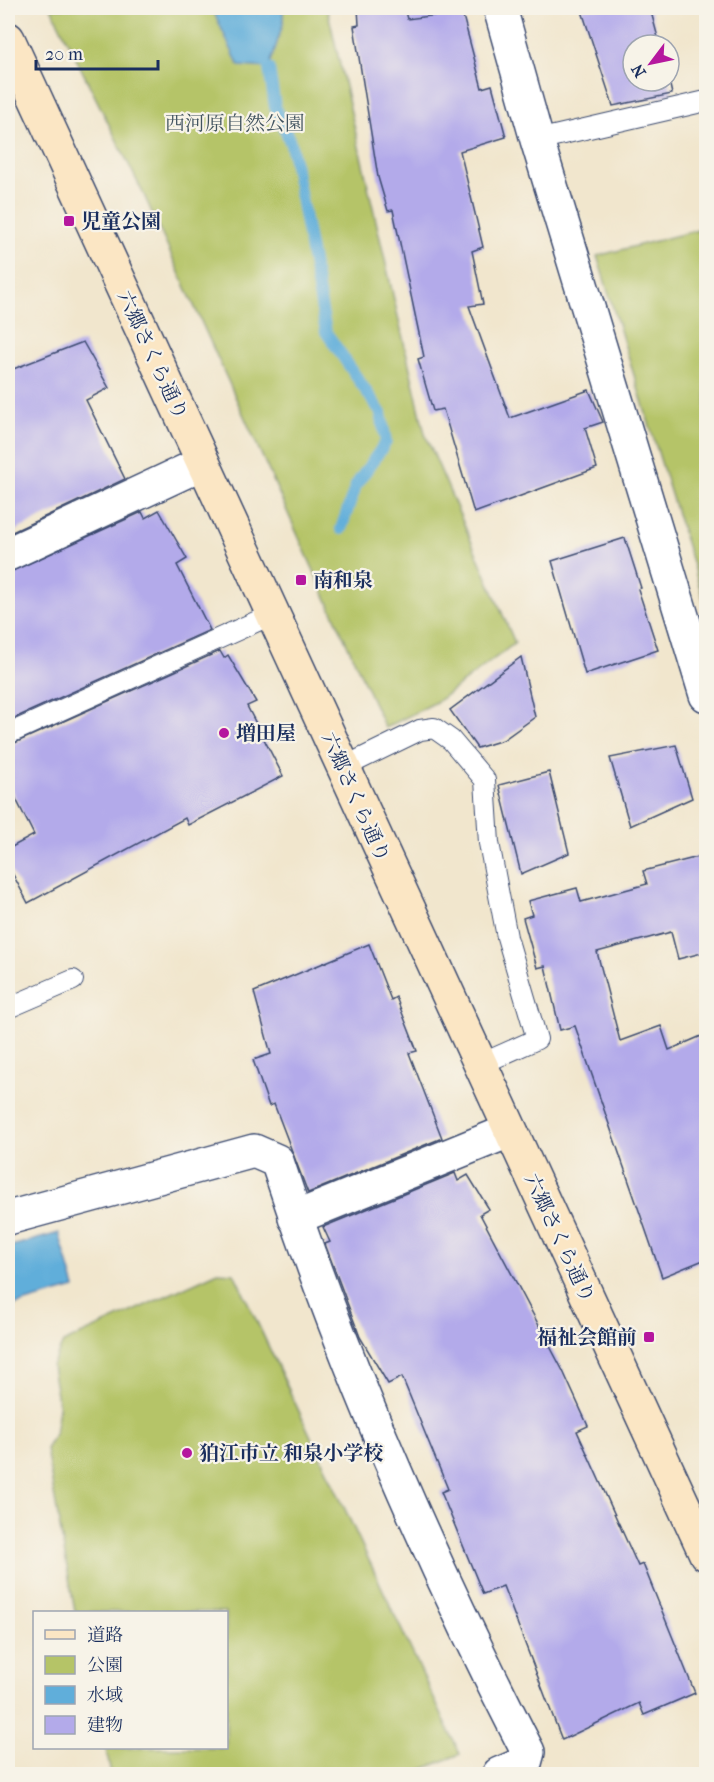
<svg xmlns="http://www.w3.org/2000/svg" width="714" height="1782" font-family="'IM FELL French Canon','Noto Serif JP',serif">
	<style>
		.green { fill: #b5c467; stroke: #687a62; stroke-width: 1.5 }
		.water { fill: #60aeda; stroke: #3e6e9c; stroke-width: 1.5 }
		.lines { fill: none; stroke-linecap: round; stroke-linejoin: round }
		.stream { stroke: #60aeda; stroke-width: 12 }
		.building { fill: #b3aaea }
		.lane-casing { stroke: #3b4a6f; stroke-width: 22 }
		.street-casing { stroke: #3b4a6f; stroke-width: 36 }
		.secondary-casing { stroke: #3b4a6f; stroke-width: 36 }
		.lane { stroke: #fff; stroke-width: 20 }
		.street { stroke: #fff; stroke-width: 33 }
		.secondary { stroke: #fbe6c4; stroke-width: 33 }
		.poi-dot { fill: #b5179e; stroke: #f7f3e8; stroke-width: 2 }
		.labels { text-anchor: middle; stroke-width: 4.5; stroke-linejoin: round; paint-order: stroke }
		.park-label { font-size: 20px; fill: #425460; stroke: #f7f3e8 }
		.poi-label { font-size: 20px; font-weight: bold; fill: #1b2f5e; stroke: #f7f3e8; text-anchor: start }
		.street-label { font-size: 20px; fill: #1b2f5e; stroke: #f7f3e8 }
	</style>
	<rect width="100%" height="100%" fill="#f7f3e8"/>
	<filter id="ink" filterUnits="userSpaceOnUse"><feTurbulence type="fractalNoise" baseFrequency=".0167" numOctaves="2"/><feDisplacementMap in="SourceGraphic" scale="12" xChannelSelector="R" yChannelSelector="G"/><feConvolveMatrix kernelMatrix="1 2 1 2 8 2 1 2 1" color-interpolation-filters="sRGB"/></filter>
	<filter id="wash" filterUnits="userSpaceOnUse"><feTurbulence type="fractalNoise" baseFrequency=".008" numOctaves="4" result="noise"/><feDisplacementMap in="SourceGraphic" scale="24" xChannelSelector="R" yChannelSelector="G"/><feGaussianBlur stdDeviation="1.35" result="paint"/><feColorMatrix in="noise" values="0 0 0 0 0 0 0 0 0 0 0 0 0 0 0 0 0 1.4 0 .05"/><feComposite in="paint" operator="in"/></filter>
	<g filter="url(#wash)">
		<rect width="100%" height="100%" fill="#f1e6cd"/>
		<!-- green -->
		<g class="green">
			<polygon points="51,8 327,8 425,434 515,643 438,701 385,728 144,195"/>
			<polygon points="706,228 706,607 597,256"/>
			<polygon points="218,1272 234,1273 460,1754 411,1774 111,1774 106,1748 226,1748 226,1612 75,1612 46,1449 55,1434 59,1407 52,1366 63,1343"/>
		</g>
		<!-- water -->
		<g class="water">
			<polygon points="212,8 283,8 283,24 269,68 239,66"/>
			<polygon points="59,1233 75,1288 8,1307 8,1247"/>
		</g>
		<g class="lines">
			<!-- stream -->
			<polyline class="stream" points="269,68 275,107 291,144 326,332 381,413 386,442 356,485 341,529"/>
		</g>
		<g id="blocks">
			<!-- building -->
			<g class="building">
				<polygon points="358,8 404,8 407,19 462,12 482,88 492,85 506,137 460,151 483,247 472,251 483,304 469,306 510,418 589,390 603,422 585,428 597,468 474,513 443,409 433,411 418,359 424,357 393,210 388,211 378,177 354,26 359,25"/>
				<polygon points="581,8 650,8 660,45 633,45 633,81 669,81 672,94 613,106"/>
				<polygon points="83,342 109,388 86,400 125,479 8,534 8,371"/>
				<polygon points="159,510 187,559 177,565 210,630 8,721 8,573 142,512 145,518"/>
				<polygon points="625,538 641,588 638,589 658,650 585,674 552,561"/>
				<polygon points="220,651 224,658 228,655 256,702 247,706 283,776 188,825 185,818 28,903 8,865 8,849 34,835 8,783 8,746"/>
				<polygon points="521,657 535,717 503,740 477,748 450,710"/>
				<polygon points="676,745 692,798 630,826 610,758"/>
				<polygon points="549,772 569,853 521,874 499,785"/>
				<polygon points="706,855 706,952 678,959 671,932 597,952 620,1041 661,1026 669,1050 706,1034 706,1259 662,1277 575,1026 560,1030 545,966 537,968 523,918 532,915 528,901 577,888 581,902 647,884 643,871"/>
				<polygon points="369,944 391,1000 396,997 417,1051 409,1053 442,1138 308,1193 274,1104 269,1106 253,1060 271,1054 254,992"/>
				<polygon points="455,1173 458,1181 468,1175 489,1209 480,1214 563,1371 588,1426 577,1431 638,1566 643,1564 695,1693 644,1715 639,1703 562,1740 503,1586 483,1594 441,1492 448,1489 402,1377 388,1384 360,1337 325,1244 330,1242 323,1227"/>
			</g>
		</g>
	</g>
	<g filter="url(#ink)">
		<use href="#blocks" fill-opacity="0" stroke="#3b4a6f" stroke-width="1.5"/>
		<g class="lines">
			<!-- lane casing -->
			<g class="lane-casing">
				<g id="lane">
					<polyline points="537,140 706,101"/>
					<polyline points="8,734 273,614"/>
					<polyline points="342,768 420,730 434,728 451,740 485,780 489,843 507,937 537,1039 479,1065"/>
					<polyline points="8,1008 73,980"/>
				</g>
			</g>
			<!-- street casing -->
			<g class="street-casing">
				<g id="street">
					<polyline points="500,8 537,140 706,695"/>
					<polyline points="8,554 203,463"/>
					<path d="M8 1218 254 1151 277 1161C343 1363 431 1563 528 1752L525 1763 499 1774"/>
					<polyline points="295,1218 509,1131"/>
				</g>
			</g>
			<!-- secondary casing -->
			<g class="secondary-casing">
				<polyline id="secondary" points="8,39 706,1554"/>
			</g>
			<!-- lane -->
			<use href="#lane" class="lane"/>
			<!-- street -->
			<use href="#street" class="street"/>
			<!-- secondary -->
			<use href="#secondary" class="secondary"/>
		</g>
	</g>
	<!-- markers -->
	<g class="poi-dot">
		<rect x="63" y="215" width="12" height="12" rx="3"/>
		<rect x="295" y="574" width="12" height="12" rx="3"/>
		<circle cx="224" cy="733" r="6"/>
		<rect x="643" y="1331" width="12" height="12" rx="3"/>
		<circle cx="187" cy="1453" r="6"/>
	</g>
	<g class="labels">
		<!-- park labels -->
		<g class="park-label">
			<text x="235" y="130">西河原自然公園</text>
		</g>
		<!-- poi labels -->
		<g class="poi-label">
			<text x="81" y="228">児童公園</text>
			<text x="313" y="587">南和泉</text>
			<text x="236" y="740">増田屋</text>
			<text x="637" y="1344" text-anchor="end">福祉会館前</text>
			<text x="199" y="1460">狛江市立 和泉小学校</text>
		</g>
		<!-- street labels -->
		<g class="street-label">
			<text transform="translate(153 355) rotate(65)" y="7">六郷さくら通り</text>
			<text transform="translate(356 797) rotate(66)" y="7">六郷さくら通り</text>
			<text transform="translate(560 1238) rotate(65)" y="7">六郷さくら通り</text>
		</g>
	</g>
	<!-- margin -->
	<rect width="714" height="1782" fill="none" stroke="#f7f3e8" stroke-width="30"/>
	<!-- legend -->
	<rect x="33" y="1611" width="195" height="138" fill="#f7f3e8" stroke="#9fa5b1" stroke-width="1.5"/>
	<rect x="45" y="1630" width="30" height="9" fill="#fbe6c4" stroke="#9fa5b1" stroke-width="1.5"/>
	<text x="87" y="1641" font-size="18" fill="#1b2f5e">道路</text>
	<rect x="45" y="1656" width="30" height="18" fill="#b5c467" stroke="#9fa5b1" stroke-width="1.5"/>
	<text x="87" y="1671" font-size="18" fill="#1b2f5e">公園</text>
	<rect x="45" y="1686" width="30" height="18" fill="#60aeda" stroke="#9fa5b1" stroke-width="1.5"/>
	<text x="87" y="1701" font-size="18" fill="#1b2f5e">水域</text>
	<rect x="45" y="1716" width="30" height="18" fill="#b3aaea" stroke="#9fa5b1" stroke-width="1.5"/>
	<text x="87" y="1731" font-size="18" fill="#1b2f5e">建物</text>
	<!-- north arrow -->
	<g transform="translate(651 63) rotate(238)"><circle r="28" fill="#f7f3e8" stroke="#9fa5b1" stroke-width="1.5"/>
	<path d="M0-4.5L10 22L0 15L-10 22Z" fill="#b5179e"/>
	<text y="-9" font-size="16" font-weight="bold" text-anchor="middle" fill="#1b2f5e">N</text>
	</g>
	<!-- scale -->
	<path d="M36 60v9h122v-9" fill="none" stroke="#1b2f5e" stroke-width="3"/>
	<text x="45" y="60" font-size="18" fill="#1b2f5e" stroke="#f7f3e8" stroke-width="4.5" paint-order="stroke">20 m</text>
</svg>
